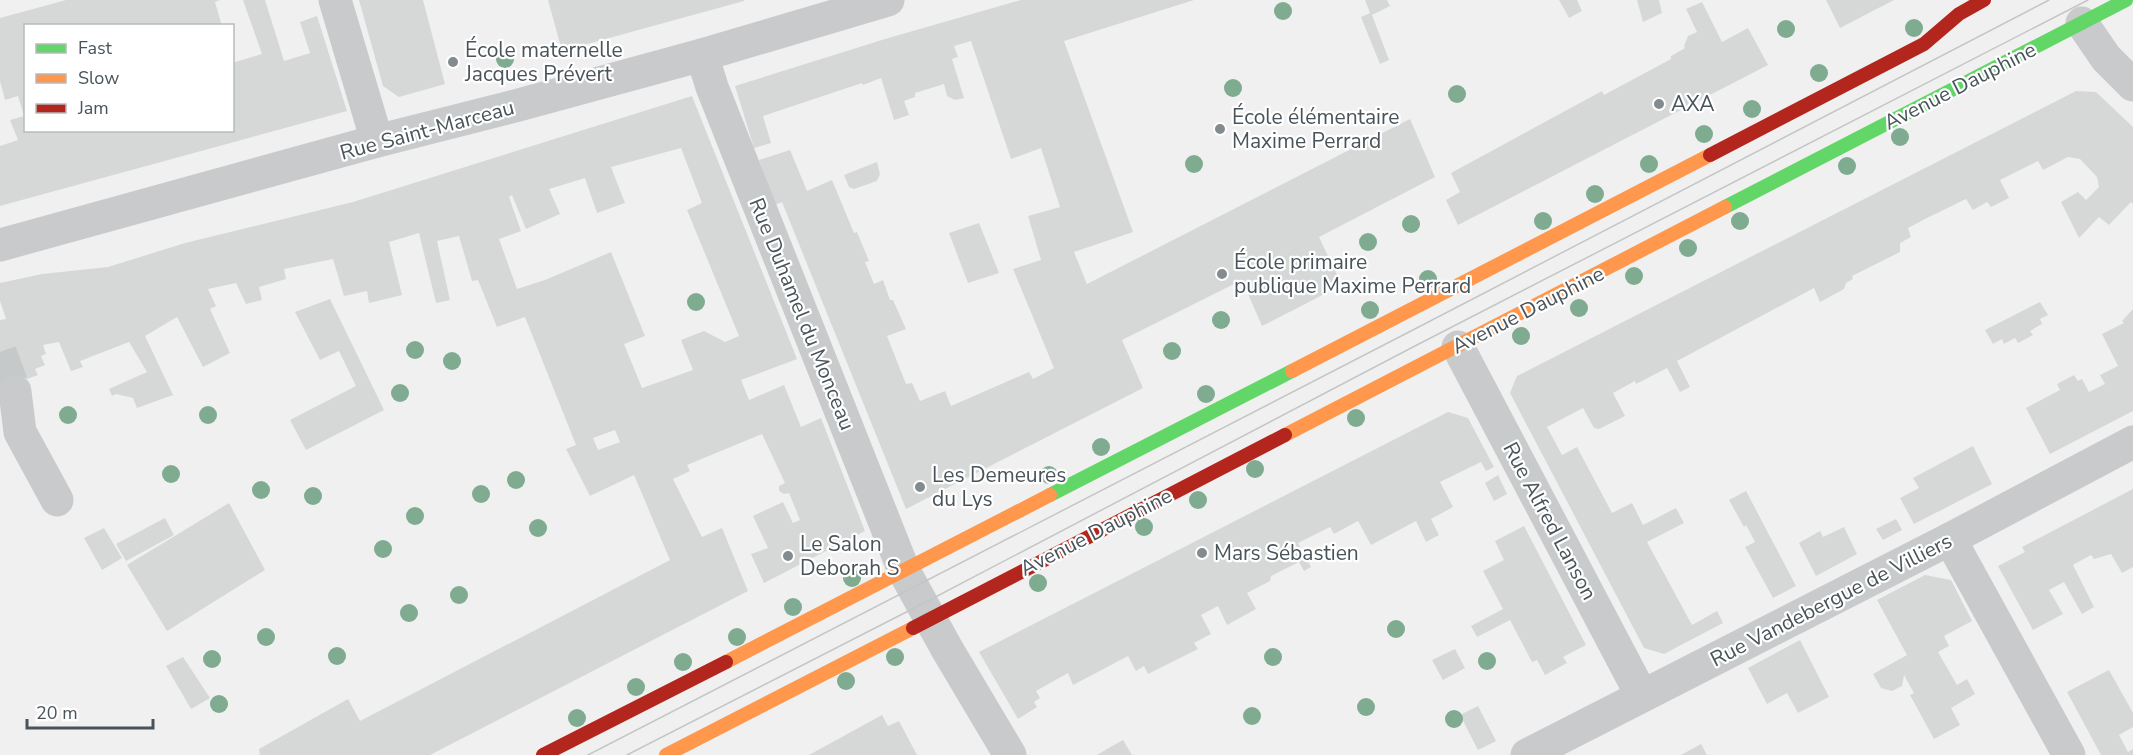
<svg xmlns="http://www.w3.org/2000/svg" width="2133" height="755" font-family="'Nunito Sans',sans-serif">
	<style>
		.building { fill: #d6d8d8; fill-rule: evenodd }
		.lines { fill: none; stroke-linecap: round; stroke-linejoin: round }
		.street-tunnel { stroke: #c6c9ca; stroke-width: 33; stroke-dasharray: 33 16; stroke-linecap: butt }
		.street { stroke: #c8cacb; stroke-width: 33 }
		.fast { stroke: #63d668; stroke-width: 14 }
		.slow { stroke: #ff974d; stroke-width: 14 }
		.jam { stroke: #b3261e; stroke-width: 14 }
		.tram { stroke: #c4c6c6; stroke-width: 1.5 }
		.tree { fill: #7fab91 }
		.poi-dot { fill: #838b8e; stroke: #fff; stroke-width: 2 }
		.labels { text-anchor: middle; stroke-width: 4.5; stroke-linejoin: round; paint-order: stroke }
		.poi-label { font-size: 21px; fill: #49545a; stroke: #fff; text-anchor: start }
		.street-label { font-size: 21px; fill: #49545a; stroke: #fff }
	</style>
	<rect width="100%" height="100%" fill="#f0f0f0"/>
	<!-- building -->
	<g class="building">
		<polygon points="66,0 220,0 215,2 222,26 26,26 26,130 232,130 232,63 262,54 243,0 265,0 284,61 310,53 300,22 317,16 347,111 0,206 0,146 18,140 10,120 24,116 18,96 5,100 0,81 0,18"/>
		<polygon points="359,0 423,0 445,84 399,97 383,86"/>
		<polygon points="548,0 744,0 744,1 562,51"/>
		<polygon points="1021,0 1194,0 1064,41 1133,232 1074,252 1087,284 1410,119 1435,177 1319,237 1342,285 1262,326 1242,280 1122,340 1143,388 906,509 782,202 775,205 759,160 790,150 807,191 832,180 854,233 857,232 869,261 865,262 874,284 883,280 890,300 893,300 906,329 887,336 906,384 912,383 920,401 945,391 951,406 1029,372 1033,379 1054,368 1013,269 1041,260 1028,216 1060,207 1041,148 1011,159 971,41 954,46 958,57 952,59 964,98 955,100 947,96 944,84 915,93 915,97 904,101 909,115 894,120 881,78 863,85 862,83 763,116 771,143 754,148 735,86 885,39"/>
		<polygon points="1365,0 1387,0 1390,6 1372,15 1389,60 1380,64 1361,17 1370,13"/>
		<polygon points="1559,0 1577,0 1582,11 1569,18"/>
		<polygon points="1637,0 1659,0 1662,13 1643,22"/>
		<polygon points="1826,0 1894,0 1840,28"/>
		<polygon points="1702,2 1722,42 1748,28 1768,65 1458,225 1446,200 1460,192 1451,173 1602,91 1604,95 1671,59 1671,56 1685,48 1684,46 1688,36 1697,32 1686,9"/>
		<polygon points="2076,91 2096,92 2133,127 2133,204 2131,202 2109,225 2099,217 2079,238 2061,202 2078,192 2086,200 2099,187 2097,177 2080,159 2068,157 2043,170 2038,161 2000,180 2009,198 1991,207 1987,202 1973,210 1966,199 1927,218 1908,228 1911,237 1900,243 1900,252 1852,276 1853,279 1846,283 1844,289 1820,302 1814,288 1677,361 1690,387 1680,392 1667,368 1636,384 1635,381 1613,393 1625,416 1599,429 1594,428 1583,408 1547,427 1562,455 1577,447 1612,513 1632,503 1643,525 1676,508 1684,523 1647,542 1692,625 1717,611 1723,623 1664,654 1644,648 1510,393 1517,376"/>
		<path d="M692 96 797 359 741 380 749 400 784 385 801 427 821 418 865 531 764 583 751 554 768 548 753 516 783 502 793 523 800 520 789 493 784 494 779 491V486L785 483 762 434 687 465 690 471 673 479 702 537 722 528 748 591 430 755H260L259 749 348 699 360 721 670 560 634 475 590 496 566 449 576 445 525 317 497 327 478 280 472 281 459 236 437 241 450 300 436 303 419 233 389 242 402 295 369 303 367 291 344 296 333 259 284 269 286 279 259 287 262 300 246 304 236 283 208 289 216 306 210 309 230 353 203 367 177 317 145 336 173 395 137 408 133 398 116 394 112 396 109 389 147 372 129 342 80 361 83 367 71 371 59 342 43 345 46 354 41 356 45 365 35 369 38 375 27 379 31 385 0 397V320L6 319 0 301V283L42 274 108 267 185 243 353 202ZM681 148 702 203 687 210 739 336 725 342 704 331 681 340 693 370 642 388 624 344 645 336 611 252 545 280 517 289 499 239 521 231 509 197 512 195 526 229 560 214 549 189 585 178 597 213 625 203 611 167ZM615 430 620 442 598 450 593 438Z"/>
		<polygon points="877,162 880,174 877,181 854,189 849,187 844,175"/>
		<polygon points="979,223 999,273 968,283 949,233"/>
		<polygon points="330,299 384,410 306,450 290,420 356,386 339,351 320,360 295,312"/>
		<polygon points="2040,302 2048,315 2040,319 2042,324 2030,331 2033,335 2018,343 2015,338 2004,344 2002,339 1993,344 1985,330"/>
		<polygon points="2133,309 2133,411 2050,454 2026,408 2060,390 2057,384 2074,375 2078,381 2082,379 2089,392 2105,384 2100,375 2118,366 2102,334 2124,323 2122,321"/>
		<polygon points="1448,412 1468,418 1494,467 1486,471 1481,462 1440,482 1453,507 1431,519 1439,535 1426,542 1416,521 1371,545 1358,521 1334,534 1330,527 1298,543 1311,567 1304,571 1299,562 1271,576 1270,581 1247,593 1256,609 1227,625 1218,606 1201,615 1211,634 1194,643 1198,649 1148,674 1144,666 1136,671 1128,656 1073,685 1068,673 1036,691 1040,698 1034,702 1037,707 1018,719 979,652"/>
		<polygon points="1973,446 1992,484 1914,524 1900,498 1919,488 1913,478"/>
		<polygon points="1498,475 1507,494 1494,501 1485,483"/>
		<polygon points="2133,489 2133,567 2122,573 2111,554 2094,559 2091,555 2073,565 2094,607 2082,614 2064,582 2049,590 2063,614 2033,630 1998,566 2025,552 2022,547"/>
		<polygon points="1746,491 1796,586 1773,598 1745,547 1755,542 1746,525 1744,527 1729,500"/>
		<polygon points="229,503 265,570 167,631 127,565"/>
		<polygon points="165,518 174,535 126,561 116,544"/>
		<polygon points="1896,519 1902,530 1883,540 1876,529"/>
		<polygon points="1524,526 1586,645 1563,657 1567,663 1545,675 1537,660 1532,662 1510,620 1477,637 1471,626 1503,609 1483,571 1504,560 1495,541"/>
		<polygon points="1844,527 1857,554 1816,576 1799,543 1820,531 1823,537"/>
		<polygon points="104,528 122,558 102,570 84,538"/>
		<polygon points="1925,575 1951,580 1972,621 1944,636 1949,646 1938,652 1957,685 1967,679 1975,694 1951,708 1960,725 1934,739 1910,695 1914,693 1904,675 1902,686 1892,691 1881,688 1873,674 1907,655 1877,600"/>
		<polygon points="1800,640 1829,697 1798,713 1787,693 1767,704 1748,668"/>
		<polygon points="1455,649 1465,668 1443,680 1432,660"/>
		<polygon points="183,657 210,698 191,709 166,666"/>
		<polygon points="2109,670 2133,713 2133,727 2119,735 2128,752 2133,749 2133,755 2101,755 2067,692"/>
		<polygon points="1478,706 1496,741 1478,750 1460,715"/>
		<polygon points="882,715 888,726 899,721 917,755 809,755"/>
		<polygon points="1123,740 1132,755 1097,755 1107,749"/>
		<polygon points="1701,744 1707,755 1681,755"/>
	</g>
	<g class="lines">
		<!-- street-tunnel -->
		<polyline class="street-tunnel" points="0,352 15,392"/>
		<!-- street -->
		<g class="street">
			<polyline points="335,0 377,141"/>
			<polyline points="2082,23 2106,58 2133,85"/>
			<polyline points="702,55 712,87 904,571 947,649 1010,755"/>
			<polyline points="0,245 377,141 515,106 702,55 888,0"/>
			<polyline points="1458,347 1642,696"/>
			<polyline points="15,392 20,432 57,500"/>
			<polyline points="1950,539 2069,755"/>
			<polyline points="1527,755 1950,539 2133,442"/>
		</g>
		<!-- fast -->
		<g class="fast">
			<polyline points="1725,207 2126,0"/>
			<polyline points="1050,495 1292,371"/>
		</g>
		<!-- slow -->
		<g class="slow">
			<polyline points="1292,371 1710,155"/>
			<polyline points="1285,435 1725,207"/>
			<polyline points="726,662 1050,495"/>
			<polyline points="666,755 913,628"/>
		</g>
		<!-- jam -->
		<g class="jam">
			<polyline points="1710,155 1924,44 1959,14 1984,0"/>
			<polyline points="913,628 1285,435"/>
			<polyline points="543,755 726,662"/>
		</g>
		<!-- tram -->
		<g class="tram">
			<polyline points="588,755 1409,332 2049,0"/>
			<polyline points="627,755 922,604 1413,347 2088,0"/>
		</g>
	</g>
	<!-- trees -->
	<g class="tree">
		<circle cx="1283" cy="11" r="9"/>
		<circle cx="1914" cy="28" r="9"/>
		<circle cx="1786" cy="29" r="9"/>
		<circle cx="505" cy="59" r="9"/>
		<circle cx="1819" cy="73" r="9"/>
		<circle cx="1233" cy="88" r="9"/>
		<circle cx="1457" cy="94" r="9"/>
		<circle cx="1752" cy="109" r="9"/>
		<circle cx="1704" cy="134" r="9"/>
		<circle cx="1900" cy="137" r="9"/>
		<circle cx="1194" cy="164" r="9"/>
		<circle cx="1649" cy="164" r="9"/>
		<circle cx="1847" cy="166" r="9"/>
		<circle cx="1595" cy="194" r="9"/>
		<circle cx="1543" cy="221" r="9"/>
		<circle cx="1740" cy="221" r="9"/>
		<circle cx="1411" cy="224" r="9"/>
		<circle cx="1368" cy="242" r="9"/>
		<circle cx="1688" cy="248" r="9"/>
		<circle cx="1634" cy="276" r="9"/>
		<circle cx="1428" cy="279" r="9"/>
		<circle cx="696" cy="302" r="9"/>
		<circle cx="1579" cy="308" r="9"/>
		<circle cx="1370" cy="310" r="9"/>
		<circle cx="1221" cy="320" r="9"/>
		<circle cx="1521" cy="336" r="9"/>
		<circle cx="415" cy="350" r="9"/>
		<circle cx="1172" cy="351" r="9"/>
		<circle cx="452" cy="361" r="9"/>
		<circle cx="400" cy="393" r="9"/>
		<circle cx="1206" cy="394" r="9"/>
		<circle cx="68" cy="415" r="9"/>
		<circle cx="208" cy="415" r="9"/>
		<circle cx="1356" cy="418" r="9"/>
		<circle cx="1101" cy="447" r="9"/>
		<circle cx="1255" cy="469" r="9"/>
		<circle cx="171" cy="474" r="9"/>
		<circle cx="1049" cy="475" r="9"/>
		<circle cx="516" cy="480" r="9"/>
		<circle cx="261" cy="490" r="9"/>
		<circle cx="481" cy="494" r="9"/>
		<circle cx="313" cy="496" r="9"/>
		<circle cx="1198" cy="500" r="9"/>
		<circle cx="415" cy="516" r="9"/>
		<circle cx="1144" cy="527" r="9"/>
		<circle cx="538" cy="528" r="9"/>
		<circle cx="383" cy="549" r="9"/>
		<circle cx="852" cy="578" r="9"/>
		<circle cx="1038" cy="583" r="9"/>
		<circle cx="459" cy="595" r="9"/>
		<circle cx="793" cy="607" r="9"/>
		<circle cx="409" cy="613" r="9"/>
		<circle cx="1396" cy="629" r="9"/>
		<circle cx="266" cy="637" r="9"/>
		<circle cx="737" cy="637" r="9"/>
		<circle cx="337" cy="656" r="9"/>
		<circle cx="895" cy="657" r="9"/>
		<circle cx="1273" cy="657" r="9"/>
		<circle cx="212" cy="659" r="9"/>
		<circle cx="1487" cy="661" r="9"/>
		<circle cx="683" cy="662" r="9"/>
		<circle cx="846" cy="681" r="9"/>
		<circle cx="636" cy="687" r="9"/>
		<circle cx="219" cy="704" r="9"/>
		<circle cx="1366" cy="707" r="9"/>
		<circle cx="1252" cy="716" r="9"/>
		<circle cx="577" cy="718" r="9"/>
		<circle cx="1454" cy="719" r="9"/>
	</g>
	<!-- markers -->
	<g class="poi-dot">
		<circle cx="453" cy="62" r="6"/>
		<circle cx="1659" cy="104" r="6"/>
		<circle cx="1220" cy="129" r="6"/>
		<circle cx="1222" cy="274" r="6"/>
		<circle cx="920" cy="487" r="6"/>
		<circle cx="1202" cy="553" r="6"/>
		<circle cx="788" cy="556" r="6"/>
	</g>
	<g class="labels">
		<!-- poi labels -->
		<g class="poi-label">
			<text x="465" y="57">École maternelle<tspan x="465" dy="24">Jacques Prévert</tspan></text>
			<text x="1671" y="111">AXA</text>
			<text x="1232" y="124">École élémentaire<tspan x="1232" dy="24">Maxime Perrard</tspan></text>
			<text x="1234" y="269">École primaire<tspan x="1234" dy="24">publique Maxime Perrard</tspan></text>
			<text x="932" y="482">Les Demeures<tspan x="932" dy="24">du Lys</tspan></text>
			<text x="800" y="551">Le Salon<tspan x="800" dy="24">Deborah S</tspan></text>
			<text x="1214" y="560">Mars Sébastien</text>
		</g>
		<!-- street labels -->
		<g class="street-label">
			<text transform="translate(1960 86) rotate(-27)" y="7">Avenue Dauphine</text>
			<text transform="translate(427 130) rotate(-15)" y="7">Rue Saint-Marceau</text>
			<text transform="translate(1528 310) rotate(-27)" y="7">Avenue Dauphine</text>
			<text transform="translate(802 314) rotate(68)" y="7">Rue Duhamel du Monceau</text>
			<text transform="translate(1550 521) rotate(62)" y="7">Rue Alfred Lanson</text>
			<text transform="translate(1096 532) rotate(-27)" y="7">Avenue Dauphine</text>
			<text transform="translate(1831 600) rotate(-27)" y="7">Rue Vandebergue de Villiers</text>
		</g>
	</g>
	<!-- legend -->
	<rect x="24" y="24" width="210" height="108" fill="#ffffff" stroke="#b6bbbd" stroke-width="1.5"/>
	<rect x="36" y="44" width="30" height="9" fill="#63d668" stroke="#b6bbbd" stroke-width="1.5"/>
	<text x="78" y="54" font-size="18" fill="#49545a">Fast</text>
	<rect x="36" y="74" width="30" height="9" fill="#ff974d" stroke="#b6bbbd" stroke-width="1.5"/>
	<text x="78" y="84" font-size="18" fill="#49545a">Slow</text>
	<rect x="36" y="104" width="30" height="9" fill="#b3261e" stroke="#b6bbbd" stroke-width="1.5"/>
	<text x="78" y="114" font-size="18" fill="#49545a">Jam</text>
	<!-- scale -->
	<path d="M27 719v9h126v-9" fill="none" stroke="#49545a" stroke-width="3"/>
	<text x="36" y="719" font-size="18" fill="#49545a" stroke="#ffffff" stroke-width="4.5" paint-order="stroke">20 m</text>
</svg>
